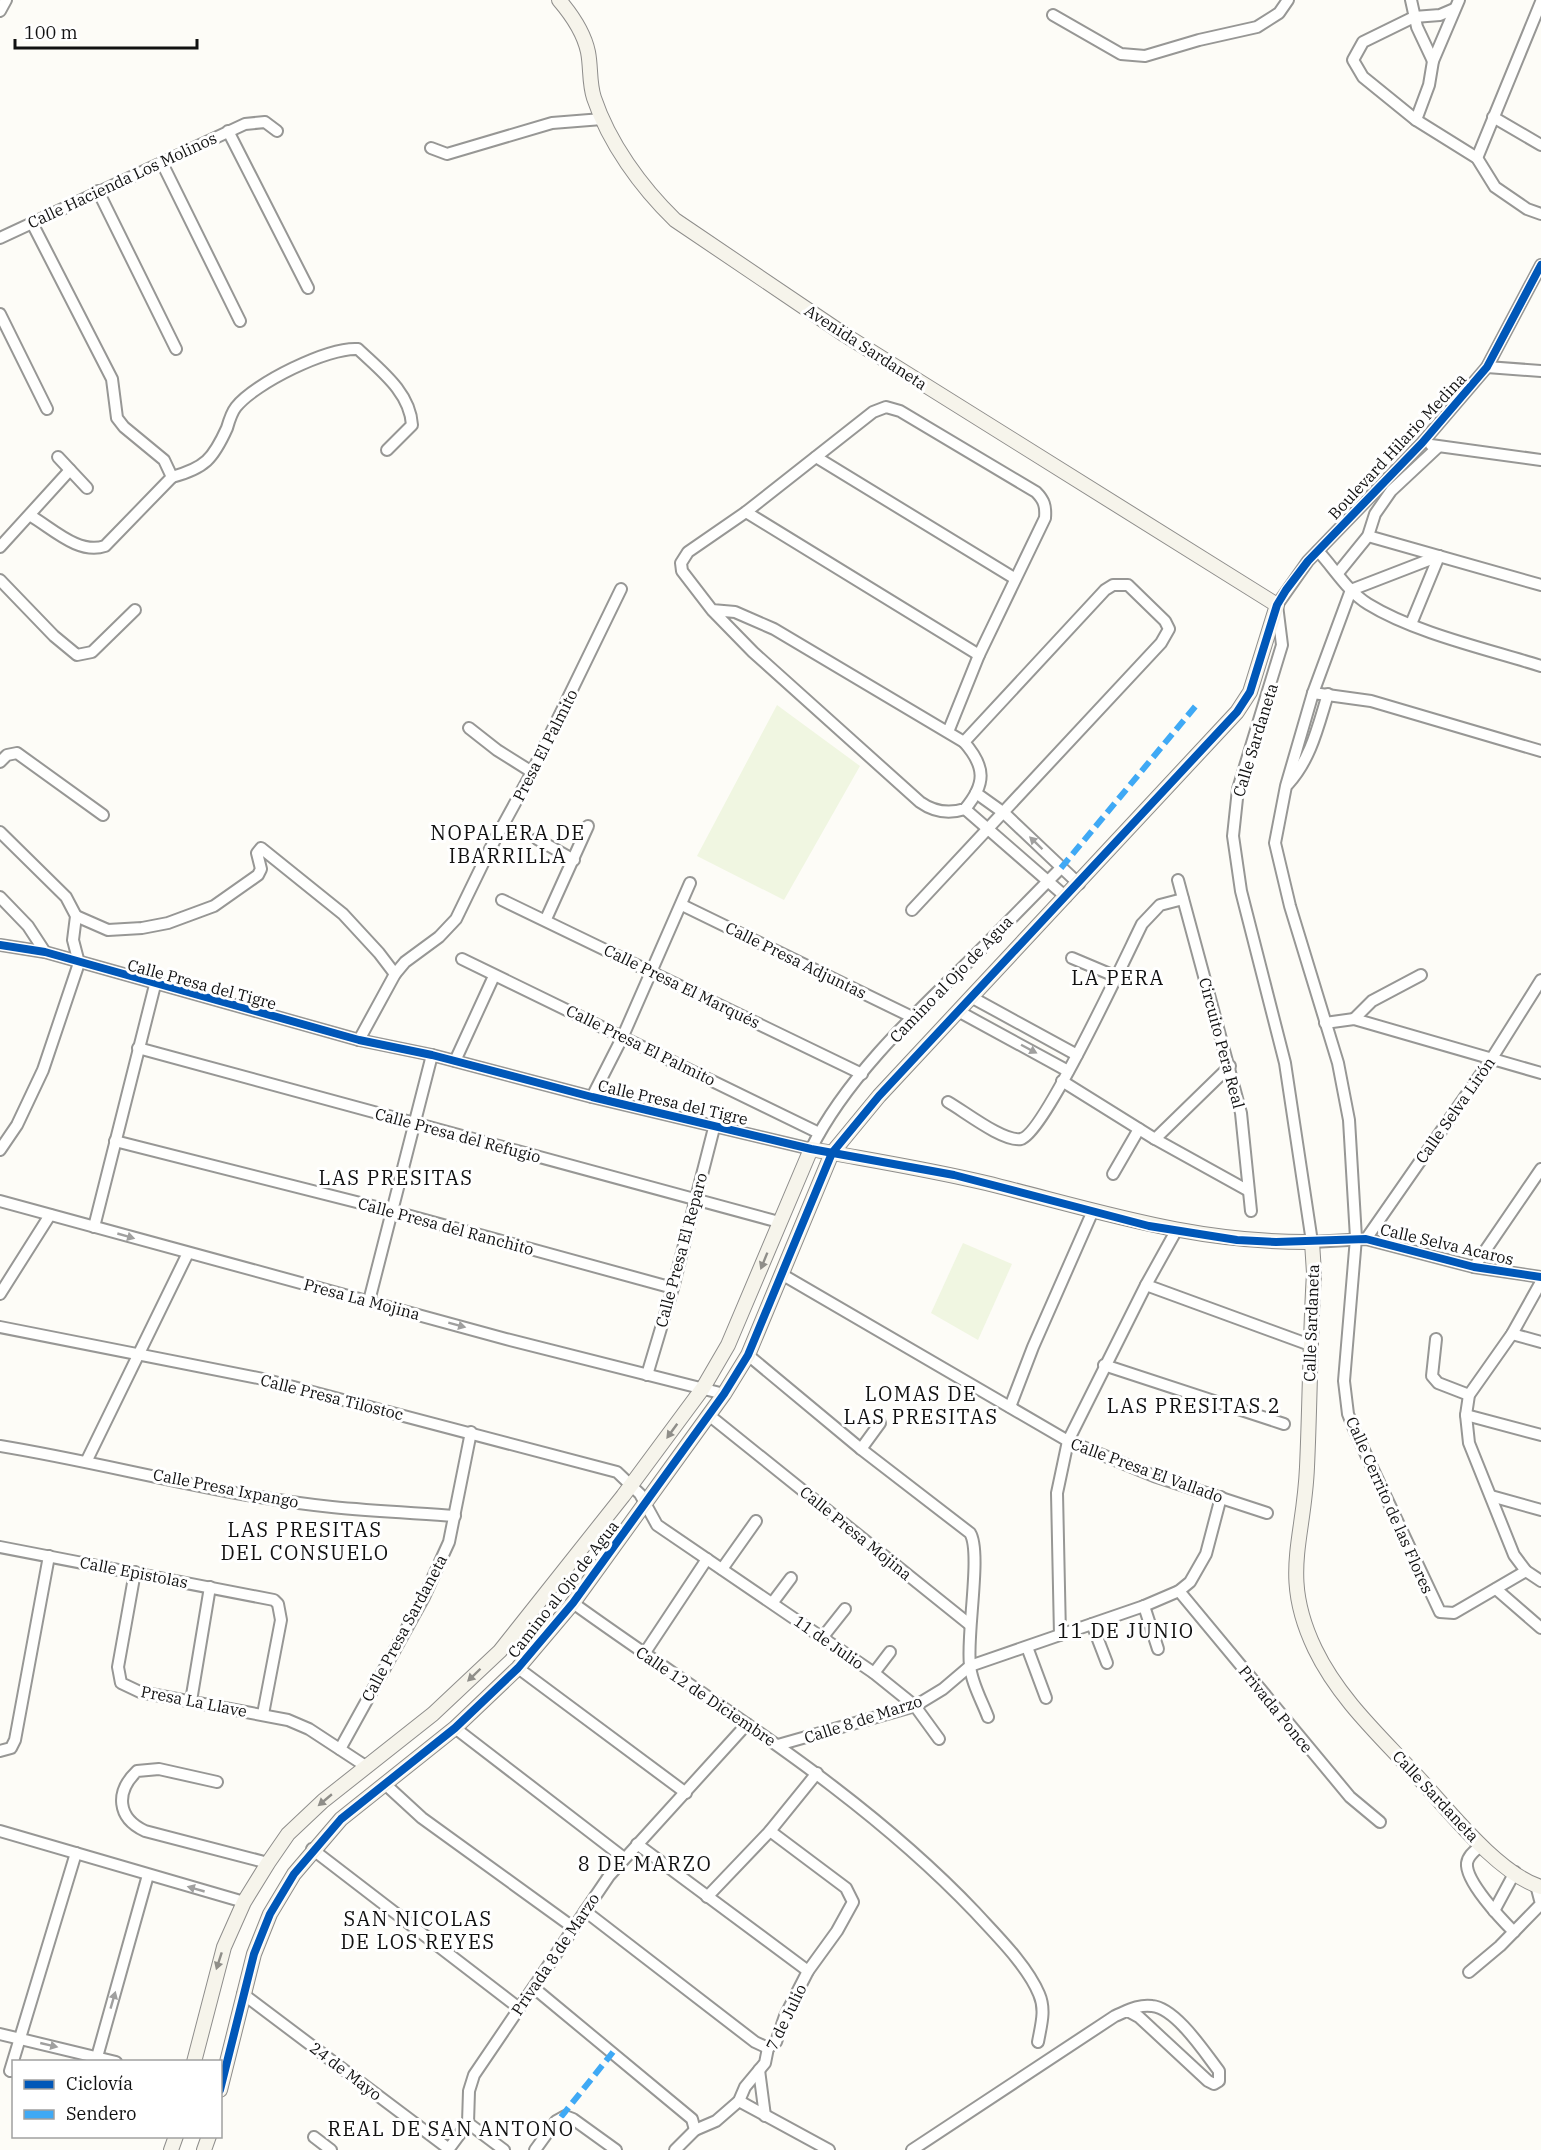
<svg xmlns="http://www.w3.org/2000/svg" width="1541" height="2150" font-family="'IBM Plex Serif',serif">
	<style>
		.pitch { fill: #f0f6e1 }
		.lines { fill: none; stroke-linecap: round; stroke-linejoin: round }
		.street-casing { stroke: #979795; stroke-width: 14 }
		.secondary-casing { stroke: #8e8d8b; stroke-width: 16 }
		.street { stroke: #fffffe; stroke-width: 10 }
		.secondary { stroke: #f6f4eb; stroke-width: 14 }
		.quiet { stroke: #3fa9f5; stroke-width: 6; stroke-dasharray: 12 6; stroke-linecap: butt }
		.cycleway-casing { stroke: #fff; stroke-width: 11 }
		.cycleway { stroke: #0057b8; stroke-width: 8 }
		.oneway { fill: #a0a09f }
		.oneway2 { fill: #8f8e89 }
		.labels { text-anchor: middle; stroke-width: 6; stroke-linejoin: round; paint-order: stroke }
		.street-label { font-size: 16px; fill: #111; stroke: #fff }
		.quarter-label { font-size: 20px; letter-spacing: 1.5px; fill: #111; stroke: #fff }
	</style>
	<rect width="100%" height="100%" fill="#fdfcf7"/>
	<!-- pitch -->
	<g class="pitch">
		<polygon points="777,705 860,766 784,900 697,856"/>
		<polygon points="963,1243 1012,1264 978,1340 931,1313"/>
	</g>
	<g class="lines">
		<!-- street casing -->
		<g class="street-casing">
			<g id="street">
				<polyline points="1411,0 1417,27 1433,61"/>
				<polyline points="1459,0 1433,61 1429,85 1416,120 1477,158 1495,187 1527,209 1541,214"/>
				<polyline points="0,11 6,0"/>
				<polyline points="1053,15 1121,54 1145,56 1199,40 1257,27 1279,13 1288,0"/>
				<polyline points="1493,117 1541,145"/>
				<polyline points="1416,120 1363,77 1353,60 1363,42 1414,17 1440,15 1454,9"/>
				<polyline points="228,131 308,288"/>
				<polyline points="431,148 447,154 552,123 602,119"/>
				<polyline points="1477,158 1541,2"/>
				<polyline points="162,163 240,321"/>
				<polyline points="98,191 176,349"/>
				<polyline points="0,238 245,124 265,122 277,131"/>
				<polyline points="1541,265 1487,367 1422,443 1308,561 1277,605 1282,645 1238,789 1233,836 1241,891 1285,1063 1312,1242 1366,1239 1474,1267 1541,1277"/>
				<polyline points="0,314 47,409"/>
				<polyline points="1487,367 1541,371"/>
				<polyline points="1431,445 1541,460"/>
				<polyline points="58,457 87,488"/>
				<polyline points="816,457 1014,578"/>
				<path d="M172 477C205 468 213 459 227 428 229 421 232 412 236 407 255 383 328 347 358 349 380 370 410 392 412 425L387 450"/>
				<polyline points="746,512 979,655"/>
				<path d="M31 516C53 529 79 555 105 546L172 477 164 460 124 427 117 418 112 379 32 223"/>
				<polyline points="1368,536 1541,585"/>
				<polyline points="0,547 70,470"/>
				<path d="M1318 551C1334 568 1348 592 1368 604 1415 633 1487 649 1541 666"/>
				<polyline points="1439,556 1351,590 1313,693 1286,786 1275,843 1290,906 1338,1063 1349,1120 1356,1238 1344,1381 1348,1414 1354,1429 1440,1612 1454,1613 1526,1571"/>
				<polyline points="1338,573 1368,536 1375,514 1391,491 1438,447"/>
				<polyline points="0,580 54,636 77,655 92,652 135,610"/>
				<path d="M712 610 735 612 774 629 964 742C986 767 986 784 965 809 949 814 934 812 920 802L753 652 712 610 682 571 681 563 688 552 746 512 873 412 886 407 900 411 1036 492C1044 500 1046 506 1045 518L979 655 948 732"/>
				<polyline points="1411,624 1439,556"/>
				<polyline points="1313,693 1371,701 1541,751"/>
				<polyline points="469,728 497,750 532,772"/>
				<polyline points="0,762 7,755 17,753 103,815"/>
				<path d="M1288 784C1311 759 1318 726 1328 694"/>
				<polyline points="976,793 1004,813 1079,884"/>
				<polyline points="965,809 1066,897"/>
				<polyline points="0,832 66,897 76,916 73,940 79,963 43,1070 17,1125 0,1150"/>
				<polyline points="537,839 574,860"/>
				<polyline points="1178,880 1241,1113 1251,1211"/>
				<polyline points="0,897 28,926 45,952"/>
				<polyline points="502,900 862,1074"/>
				<polyline points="682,905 910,1016"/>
				<polyline points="912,910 1161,643 1169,629 1165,621 1128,585 1113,585 1105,590 964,742"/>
				<polyline points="76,916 108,930 142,928 168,923 214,906 258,875 261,869 257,853 261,848 343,914 379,953 395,974"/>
				<polyline points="546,919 588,826"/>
				<path d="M0 945 45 952 359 1040 432 1055 592 1097 811 1149C844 1082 908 1020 961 969 995 936 1028 901 1061 868"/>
				<polyline points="1072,958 1117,977"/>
				<polyline points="462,959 819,1133"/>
				<polyline points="971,997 1077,1055"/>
				<polyline points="958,1011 1068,1071"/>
				<polyline points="1354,1019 1372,1001 1421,975"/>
				<polyline points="1325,1023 1354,1019 1541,1073"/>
				<polyline points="359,1040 395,974 405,962 439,937 456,919 490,849 532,772 621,589"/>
				<polyline points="138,1048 779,1222"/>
				<polyline points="455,1061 494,976"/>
				<polyline points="1062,1081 1155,1139 1247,1190"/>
				<polyline points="592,1097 623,1036 690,883"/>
				<path d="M948 1102C964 1111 1003 1142 1021 1139 1044 1134 1127 954 1142 924L1160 905 1183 899"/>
				<polyline points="1155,1139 1230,1066"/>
				<polyline points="115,1141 392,1211 673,1288"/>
				<polyline points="1113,1174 1139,1129"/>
				<polyline points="0,1201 506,1339 724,1394"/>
				<polyline points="94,1227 155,985"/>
				<polyline points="1366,1239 1492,1058 1541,980"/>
				<polyline points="1474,1267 1541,1169"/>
				<polyline points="783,1275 1068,1441 1154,1476 1267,1513"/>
				<polyline points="1541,1282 1512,1334 1469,1395 1466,1415 1469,1443 1514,1555 1526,1571 1541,1581"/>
				<polyline points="1146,1285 1310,1345"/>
				<polyline points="0,1294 50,1215"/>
				<polyline points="369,1301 432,1055"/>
				<polyline points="0,1327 263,1379 617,1472 640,1494 657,1525 874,1673 915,1706 939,1739"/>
				<polyline points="1512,1334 1541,1342"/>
				<polyline points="1436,1339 1432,1376 1438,1383 1469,1395"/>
				<path d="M748 1355 861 1449 970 1533C982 1552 966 1636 970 1665 971 1682 982 1701 988 1717"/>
				<polyline points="1104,1365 1284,1424"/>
				<polyline points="647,1375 673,1288 715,1124"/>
				<polyline points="1010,1407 1033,1347 1092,1213"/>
				<polyline points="1466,1415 1541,1435"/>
				<polyline points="710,1416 969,1624"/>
				<path d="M0 1446C110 1464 222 1496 332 1507 372 1511 414 1513 455 1516"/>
				<polyline points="861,1449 880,1423"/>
				<polyline points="87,1460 188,1253"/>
				<polyline points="1491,1496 1541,1510"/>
				<polyline points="0,1547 274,1600 278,1604 281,1620 263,1714"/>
				<polyline points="722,1569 756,1521"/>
				<polyline points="135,1572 118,1667 121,1683 140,1692 288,1720 309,1729 367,1767"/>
				<polyline points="1496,1589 1541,1628"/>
				<polyline points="1179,1591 1350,1797 1380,1822"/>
				<polyline points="773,1602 791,1578"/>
				<path d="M573 1603C710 1702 857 1788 975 1912 996 1935 1027 1965 1039 1994 1046 2010 1041 2025 1038 2042"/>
				<polyline points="1144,1606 1158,1649"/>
				<polyline points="1092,1624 1107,1663"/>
				<polyline points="1060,1635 1057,1493 1068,1441 1146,1285 1176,1231"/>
				<polyline points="822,1638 845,1609"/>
				<polyline points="1027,1647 1046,1698"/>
				<polyline points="644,1654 707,1559"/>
				<polyline points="518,1668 686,1793"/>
				<polyline points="874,1673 890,1652"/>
				<polyline points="191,1701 210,1587"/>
				<polyline points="455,1728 624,1858"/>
				<polyline points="778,1745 915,1706 943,1689 970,1666 1144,1606 1179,1591 1190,1582 1206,1554 1221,1497"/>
				<polyline points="340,1749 424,1597 449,1542 471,1432"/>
				<polyline points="0,1751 11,1748 15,1740 49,1556"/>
				<path d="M217 1782 159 1769 137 1771C115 1792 117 1818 145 1831L268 1863"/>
				<polyline points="385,1784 422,1818 574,1928"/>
				<polyline points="0,1831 244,1902"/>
				<polyline points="637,1844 808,1971"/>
				<path d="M1481 1845C1476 1850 1468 1855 1467 1863 1465 1881 1501 1919 1514 1932"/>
				<polyline points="312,1849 519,2008"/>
				<polyline points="707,1897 770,1831 817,1773"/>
				<polyline points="585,1911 755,2042 768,2048"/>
				<polyline points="1494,1911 1515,1872"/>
				<polyline points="1469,1972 1500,1946 1541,1904 1536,1885"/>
				<polyline points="534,1988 692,2119 695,2130"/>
				<polyline points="243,1994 449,2149"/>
				<polyline points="0,2034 116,2062"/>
				<polyline points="768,2048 776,2042 785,2016 808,1971 837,1931 853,1902 846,1888 770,1831"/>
				<polyline points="97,2057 148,1875"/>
				<polyline points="759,2070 765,2116"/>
				<polyline points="10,2071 76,1853"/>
				<polyline points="739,2101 829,2150"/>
				<polyline points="468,2123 504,2150"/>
				<polyline points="314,2137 331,2150"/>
				<polyline points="448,2150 468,2123 469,2091 474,2075 609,1876 747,1724"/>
				<polyline points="535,2150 556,2121 565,2116 573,2119 616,2150"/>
				<polyline points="675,2150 695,2130 716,2121 739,2101 745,2087 765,2063 768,2048"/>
				<path d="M912 2150 1115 2016C1127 2011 1139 2004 1152 2006 1176 2008 1205 2053 1219 2071V2081L1214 2084 1208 2081 1139 2017 1128 2011"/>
			</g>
		</g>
		<!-- secondary casing -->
		<g class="secondary-casing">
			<g id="secondary">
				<path d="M194 2062 224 1947 244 1902 268 1863 288 1834 323 1801 433 1714 500 1651 623 1496 703 1388 728 1345 811 1149C870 1160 928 1169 986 1183 1099 1211 1193 1243 1312 1242L1314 1273C1310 1338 1310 1402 1307 1467 1304 1541 1280 1576 1315 1649 1341 1703 1387 1742 1426 1786 1454 1817 1501 1875 1541 1887"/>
				<path d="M220 2090 254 1954 270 1914 294 1874 341 1819 455 1728 518 1668 573 1603 724 1394 748 1355 832 1153 879 1096 1237 712 1250 692 1277 605 845 335 675 220C641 187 609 143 594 98 589 83 591 67 588 52 584 33 571 14 559 0"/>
				<polyline points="171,2150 176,2136"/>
				<polyline points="204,2150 209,2136"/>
			</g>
		</g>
		<!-- street -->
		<use href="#street" class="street"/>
		<!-- secondary -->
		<use href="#secondary" class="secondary"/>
		<!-- quiet -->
		<g class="quiet">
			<polyline points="1061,868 1199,702"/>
			<polyline points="561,2117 613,2052"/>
		</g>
		<!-- cycleway casing -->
		<g class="cycleway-casing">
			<g id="cycleway">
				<polyline points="0,945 45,952 359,1040 432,1055 592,1097 811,1149 954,1175 1149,1226 1237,1240 1276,1242 1366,1239 1474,1267 1541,1277"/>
				<polyline points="220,2090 254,1954 270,1914 294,1874 341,1819 455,1728 518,1668 573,1603 724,1394 748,1355 832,1153 879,1096 1237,712 1250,692 1277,605 1286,590 1308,561 1422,443 1487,367 1541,265"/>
			</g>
		</g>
		<!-- cycleway -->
		<use href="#cycleway" class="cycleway"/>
	</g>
	<!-- one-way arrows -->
	<defs><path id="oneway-solid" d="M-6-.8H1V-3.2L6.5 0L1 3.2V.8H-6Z" transform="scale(1.5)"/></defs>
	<g class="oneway">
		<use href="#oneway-solid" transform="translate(1036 843) rotate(-136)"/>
		<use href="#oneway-solid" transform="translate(1029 1049) rotate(28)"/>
		<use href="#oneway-solid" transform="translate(126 1236) rotate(16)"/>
		<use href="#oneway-solid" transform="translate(457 1325) rotate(15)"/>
		<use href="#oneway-solid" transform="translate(196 1889) rotate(-164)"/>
		<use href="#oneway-solid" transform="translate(113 2000) rotate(-74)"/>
		<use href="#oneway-solid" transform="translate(49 2045) rotate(13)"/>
	</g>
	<g class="oneway2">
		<use href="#oneway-solid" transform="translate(764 1261) rotate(112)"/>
		<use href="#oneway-solid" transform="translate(672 1431) rotate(126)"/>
		<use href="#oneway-solid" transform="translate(474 1675) rotate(136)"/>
		<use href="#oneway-solid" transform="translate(325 1800) rotate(140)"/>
		<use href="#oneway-solid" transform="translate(219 1961) rotate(108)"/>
	</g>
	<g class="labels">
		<!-- street labels -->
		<g class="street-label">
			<text transform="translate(122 180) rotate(-25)" y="6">Calle Hacienda Los Molinos</text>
			<text transform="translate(866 347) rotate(33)" y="6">Avenida Sardaneta</text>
			<text transform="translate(1397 446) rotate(-47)" y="6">Boulevard Hilario Medina</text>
			<text transform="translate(1255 740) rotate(-73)" y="6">Calle Sardaneta</text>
			<text transform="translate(545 745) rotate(-63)" y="6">Presa El Palmito</text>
			<text transform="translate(796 960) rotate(26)" y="6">Calle Presa Adjuntas</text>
			<text transform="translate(951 979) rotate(-46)" y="6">Camino al Ojo de Agua</text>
			<text transform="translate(202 984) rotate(15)" y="6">Calle Presa del Tigre</text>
			<text transform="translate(682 986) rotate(26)" y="6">Calle Presa El Marqués</text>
			<text transform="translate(1222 1043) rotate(75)" y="6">Circuito Pera Real</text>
			<text transform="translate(641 1045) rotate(26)" y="6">Calle Presa El Palmito</text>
			<text transform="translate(673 1102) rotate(13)" y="6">Calle Presa del Tigre</text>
			<text transform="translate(1455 1110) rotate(-55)" y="6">Calle Selva Lirón</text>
			<text transform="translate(458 1135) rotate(15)" y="6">Calle Presa del Refugio</text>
			<text transform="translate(446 1226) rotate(15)" y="6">Calle Presa del Ranchito</text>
			<text transform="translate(1447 1244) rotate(13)" y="6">Calle Selva Acaros</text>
			<text transform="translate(681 1250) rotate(-75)" y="6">Calle Presa El Reparo</text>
			<text transform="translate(362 1299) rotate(15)" y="6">Presa La Mojina</text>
			<text transform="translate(1311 1323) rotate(-88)" y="6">Calle Sardaneta</text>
			<text transform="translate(332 1397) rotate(14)" y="6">Calle Presa Tilostoc</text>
			<text transform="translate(1147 1470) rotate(20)" y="6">Calle Presa El Vallado</text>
			<text transform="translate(226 1488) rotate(11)" y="6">Calle Presa Ixpango</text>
			<text transform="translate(1390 1505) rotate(66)" y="6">Calle Cerrito de las Flores</text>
			<text transform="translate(856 1533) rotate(39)" y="6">Calle Presa Mojina</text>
			<text transform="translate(134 1572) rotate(11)" y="6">Calle Epistolas</text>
			<text transform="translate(563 1589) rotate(-52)" y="6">Camino al Ojo de Agua</text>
			<text transform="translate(404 1628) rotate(-62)" y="6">Calle Presa Sardaneta</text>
			<text transform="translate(829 1642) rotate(35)" y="6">11 de Julio</text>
			<text transform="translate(706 1696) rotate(34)" y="6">Calle 12 de Diciembre</text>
			<text transform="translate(194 1701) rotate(11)" y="6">Presa La Llave</text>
			<text transform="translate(1276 1709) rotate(51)" y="6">Privada Ponce</text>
			<text transform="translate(863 1719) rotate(-18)" y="6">Calle 8 de Marzo</text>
			<text transform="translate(1436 1796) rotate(47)" y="6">Calle Sardaneta</text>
			<text transform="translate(555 1954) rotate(-56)" y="6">Privada 8 de Marzo</text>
			<text transform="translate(786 2017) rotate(-64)" y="6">7 de Julio</text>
			<text transform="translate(346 2071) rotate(37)" y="6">24 de Mayo</text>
		</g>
		<!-- quarter labels -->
		<g class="quarter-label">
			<text x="508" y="840">NOPALERA DE<tspan x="508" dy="23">IBARRILLA</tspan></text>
			<text x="1118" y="985">LA PERA</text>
			<text x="396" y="1185">LAS PRESITAS</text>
			<text x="921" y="1401">LOMAS DE<tspan x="921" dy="23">LAS PRESITAS</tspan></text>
			<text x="1194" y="1413">LAS PRESITAS 2</text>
			<text x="305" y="1537">LAS PRESITAS<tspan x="305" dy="23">DEL CONSUELO</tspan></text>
			<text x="1126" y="1638">11 DE JUNIO</text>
			<text x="645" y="1871">8 DE MARZO</text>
			<text x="418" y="1926">SAN NICOLAS<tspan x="418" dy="23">DE LOS REYES</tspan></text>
			<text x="451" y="2136">REAL DE SAN ANTONO</text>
		</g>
	</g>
	<!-- legend -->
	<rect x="12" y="2060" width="210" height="78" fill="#ffffff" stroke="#a0a0a0" stroke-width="1.5"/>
	<rect x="24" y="2080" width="30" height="9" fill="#0057b8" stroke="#a0a0a0" stroke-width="1.5"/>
	<text x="66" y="2090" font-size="18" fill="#111111">Ciclovía</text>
	<rect x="24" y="2110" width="30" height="9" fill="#3fa9f5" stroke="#a0a0a0" stroke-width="1.5"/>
	<text x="66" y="2120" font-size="18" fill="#111111">Sendero</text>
	<!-- scale -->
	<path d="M15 39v9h182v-9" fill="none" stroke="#111111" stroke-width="3"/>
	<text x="24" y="39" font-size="18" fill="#111111" stroke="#ffffff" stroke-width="4.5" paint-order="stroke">100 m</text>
</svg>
